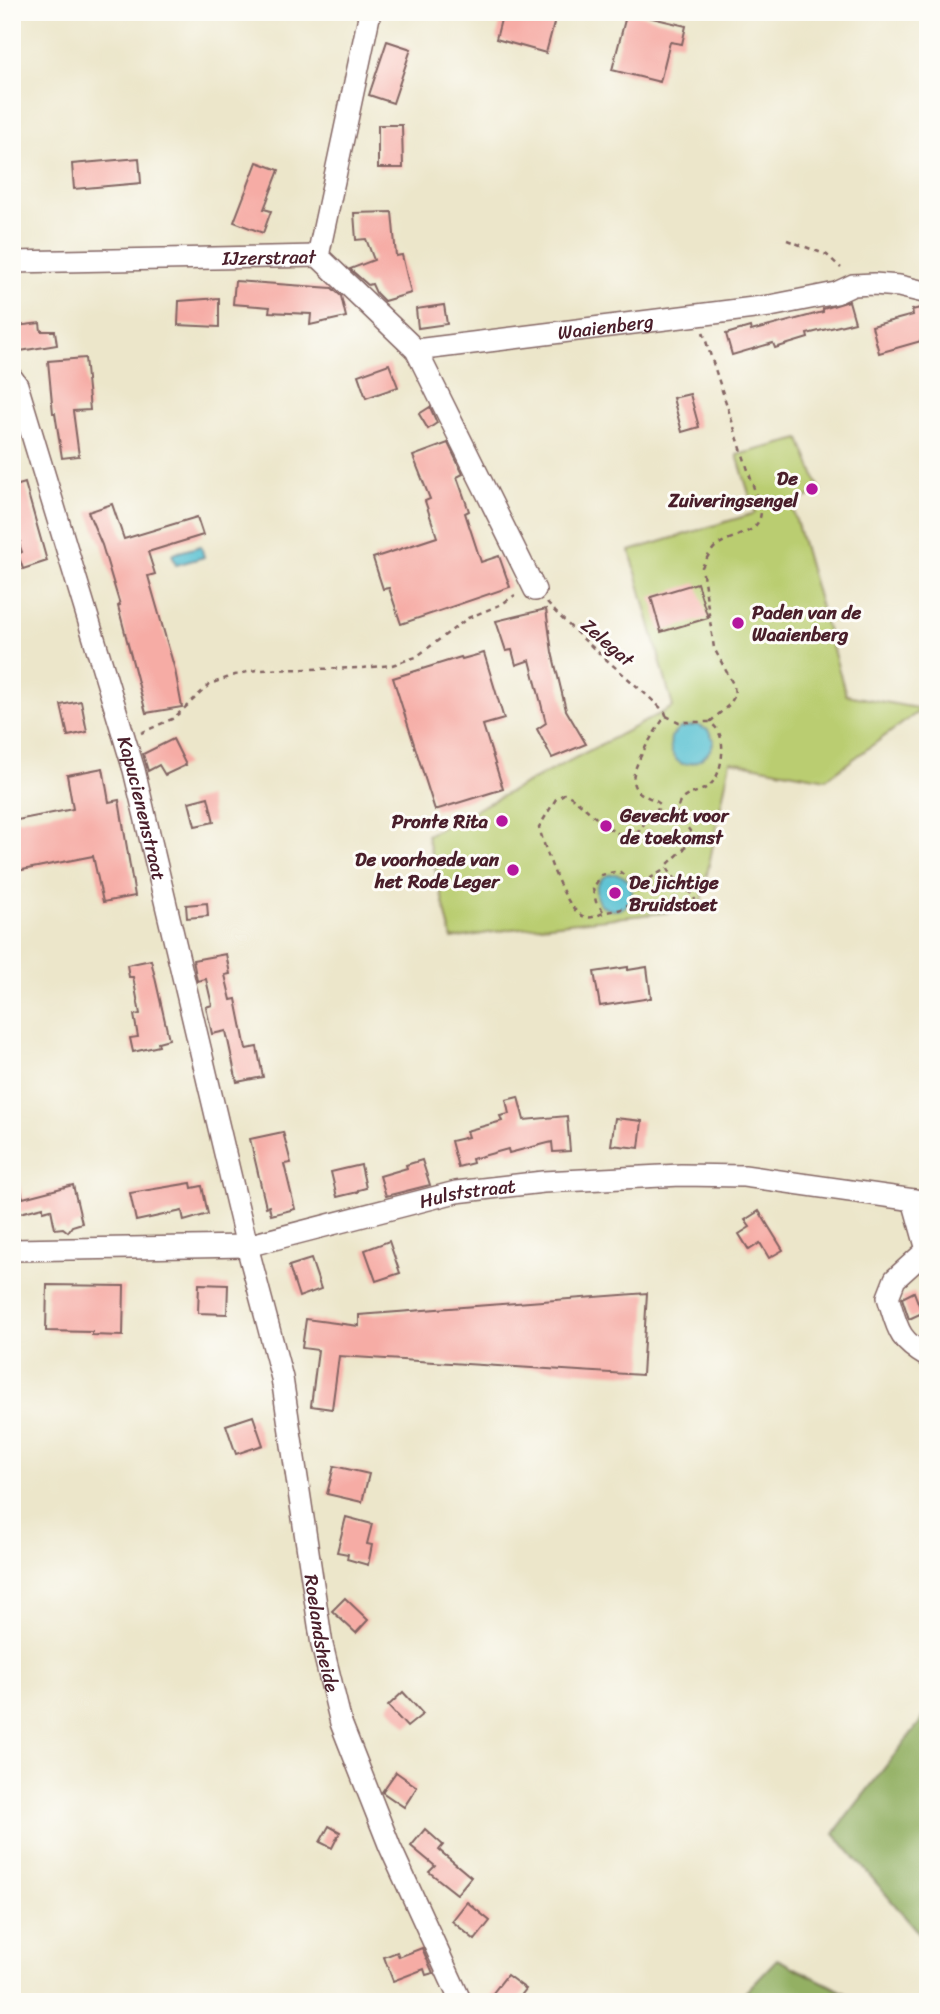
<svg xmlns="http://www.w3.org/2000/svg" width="940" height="2014" font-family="Sriracha,sans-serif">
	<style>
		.green { fill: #bacd71; stroke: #82764e; stroke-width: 2 }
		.forest { fill: #93b063; stroke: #6e6847; stroke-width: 2 }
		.water { fill: #55c0d1; stroke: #50707e; stroke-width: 2 }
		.building { fill: #f6aca5 }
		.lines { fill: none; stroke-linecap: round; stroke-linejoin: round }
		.minor-casing { stroke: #836563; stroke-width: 24 }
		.path { stroke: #836563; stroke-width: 2.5; stroke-dasharray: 5 5; stroke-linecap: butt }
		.minor { stroke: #fff; stroke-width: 21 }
		.poi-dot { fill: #b5179e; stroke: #fdfcf7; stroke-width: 2.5 }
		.labels { text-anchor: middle; stroke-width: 6; stroke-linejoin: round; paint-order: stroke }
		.street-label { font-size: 19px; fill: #4a1f2b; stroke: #fdfcf7 }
		.poi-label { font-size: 19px; font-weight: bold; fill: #4a1f2b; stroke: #fdfcf7; text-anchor: end }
	</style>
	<rect width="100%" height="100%" fill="#fdfcf7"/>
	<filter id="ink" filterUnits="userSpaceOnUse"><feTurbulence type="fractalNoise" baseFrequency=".0143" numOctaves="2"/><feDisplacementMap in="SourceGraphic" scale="14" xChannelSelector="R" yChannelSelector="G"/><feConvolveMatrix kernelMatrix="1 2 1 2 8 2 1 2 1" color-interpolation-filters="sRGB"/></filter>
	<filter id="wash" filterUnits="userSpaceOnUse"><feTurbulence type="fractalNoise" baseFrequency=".00686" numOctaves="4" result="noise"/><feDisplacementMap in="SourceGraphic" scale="28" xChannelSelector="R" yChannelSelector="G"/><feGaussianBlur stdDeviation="1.57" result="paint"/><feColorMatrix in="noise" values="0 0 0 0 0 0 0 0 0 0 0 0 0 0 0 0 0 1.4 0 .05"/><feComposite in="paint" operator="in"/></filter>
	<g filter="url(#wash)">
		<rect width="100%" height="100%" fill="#ece6ca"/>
		<!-- green -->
		<polygon class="green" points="800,439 821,492 791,503 846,695 922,709 826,779 730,761 700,909 512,929 452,939 427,835 673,707 630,551 755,513 737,455"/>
		<!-- forest -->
		<g class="forest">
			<polygon points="928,1712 928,1944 834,1833"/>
			<polygon points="777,1959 863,2002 736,2002"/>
		</g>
		<!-- water -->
		<g class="water">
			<polygon points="201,546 204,557 176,565 172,554"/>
			<path d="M697 725 708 730 714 740C710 756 698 764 682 764 672 759 669 748 671 737L680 728Z"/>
			<circle cx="614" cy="892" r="18"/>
		</g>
		<g id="blocks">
			<!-- building -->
			<g class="building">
				<polygon points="503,12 557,12 546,53 496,39"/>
				<polygon points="627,12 686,26 682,44 670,42 660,82 612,70"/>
				<polygon points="387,41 411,49 393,103 369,95"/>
				<polygon points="378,125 402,125 403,168 378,168"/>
				<polygon points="139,158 141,183 74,189 72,164"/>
				<polygon points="257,162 279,170 264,209 271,211 263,233 234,222"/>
				<polygon points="392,212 396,256 402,255 411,293 384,301 376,293 372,284 368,285 350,269 374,260 366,239 356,240 354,213"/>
				<polygon points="235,281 332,288 341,296 346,317 310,325 311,314 269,312 270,307 233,304"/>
				<polygon points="219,298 219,327 178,325 179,301"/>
				<polygon points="849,301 855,322 807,334 808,338 775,348 773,343 732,355 726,334 750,327 751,331 823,312 823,309"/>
				<polygon points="444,305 447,324 418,328 416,309"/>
				<polygon points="928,306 928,339 879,353 872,326 913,315 912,310"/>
				<polygon points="40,323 41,331 55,331 57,345 20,351 16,326"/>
				<polygon points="85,358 90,410 73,411 79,456 62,458 55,413 53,413 48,361"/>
				<polygon points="389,364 398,387 366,398 358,375"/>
				<polygon points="690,394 699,427 682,432 673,398"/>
				<polygon points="430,407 437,423 428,429 419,414"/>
				<polygon points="448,443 463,474 457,477 469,511 465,513 481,562 499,556 510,587 401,624 389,588 383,589 373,558 437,537 425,501 430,499 413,456"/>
				<polygon points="25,483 47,561 23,569 18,554 22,552 18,541 20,541 12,516 12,487"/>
				<polygon points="112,504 124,539 197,517 203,535 148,552 155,574 148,576 175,670 182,707 146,713 118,606 120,605 102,545 88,512"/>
				<polygon points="697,583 708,618 661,632 651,597"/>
				<polygon points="546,609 552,652 566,710 586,744 552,758 537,729 546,723 530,660 516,665 512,650 506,651 496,621"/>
				<polygon points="484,653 504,719 483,725 503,789 435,810 393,678 461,657 462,659"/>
				<polygon points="81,701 87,732 68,736 61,705"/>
				<polygon points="173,739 186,765 165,775 159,765 148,771 143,754"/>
				<polygon points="103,768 109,802 119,800 135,896 103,902 93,856 12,872 12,821 73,809 67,775"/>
				<polygon points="208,797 214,822 195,826 189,802"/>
				<polygon points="207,903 208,916 187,918 186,905"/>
				<polygon points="226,954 230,974 225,975 231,1000 236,999 246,1049 257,1047 263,1077 237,1082 226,1031 212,1034 206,1007 212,1005 206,979 197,981 193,960"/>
				<polygon points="151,960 169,1039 158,1042 159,1046 133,1052 130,1038 138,1037 134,1015 140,1014 133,977 129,977 127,965"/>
				<polygon points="628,967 628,970 647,967 651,998 600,1006 594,972"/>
				<polygon points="518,1097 524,1120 567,1116 570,1151 553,1152 552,1142 509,1153 508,1149 472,1159 473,1163 458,1167 451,1141 468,1137 466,1131 502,1121 500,1116 509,1114 506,1100"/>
				<polygon points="615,1118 642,1121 639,1148 611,1145"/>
				<polygon points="283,1132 291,1163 284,1164 295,1209 271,1215 269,1206 266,1207 250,1139"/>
				<polygon points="422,1160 430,1185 386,1196 380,1176 407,1168 406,1165"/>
				<polygon points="361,1165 366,1188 358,1190 358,1192 337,1197 331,1172"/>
				<polygon points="16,1173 23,1198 73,1185 82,1223 72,1226 68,1232 63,1228 55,1229 51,1209 43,1211 43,1207 12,1215 12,1174"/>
				<polygon points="191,1183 192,1188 202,1186 208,1214 184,1221 182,1211 136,1221 130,1193"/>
				<polygon points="759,1211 783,1250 769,1258 760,1243 749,1250 739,1234 750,1227 745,1220"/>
				<polygon points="389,1241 400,1273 376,1281 365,1250"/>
				<polygon points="311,1259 321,1289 299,1297 289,1266"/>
				<polygon points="199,1284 228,1285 227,1314 198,1313"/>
				<polygon points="47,1285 124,1286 123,1336 92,1335 92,1332 46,1331"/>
				<polygon points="914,1292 922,1313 909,1319 902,1298"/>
				<polygon points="647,1293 642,1375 339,1356 332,1409 311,1406 318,1350 302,1348 306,1319 359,1326 359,1315"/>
				<polygon points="253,1416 263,1445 236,1454 226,1425"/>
				<polygon points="334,1466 369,1474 362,1502 327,1494"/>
				<polygon points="346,1517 372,1524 367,1544 372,1545 368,1565 347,1559 348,1554 337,1552"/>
				<polygon points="345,1598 368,1620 356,1633 332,1611"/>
				<polygon points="403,1692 423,1714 407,1727 388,1706"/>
				<polygon points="396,1772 417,1787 404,1807 382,1792"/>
				<polygon points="329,1826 340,1832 332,1848 320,1842"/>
				<polygon points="425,1829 443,1845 439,1850 471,1877 457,1894 429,1872 435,1866 411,1846"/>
				<polygon points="467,1902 490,1921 475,1940 452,1921"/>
				<polygon points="422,1948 433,1973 426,1975 424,1969 393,1981 384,1957 397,1952 399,1957"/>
				<polygon points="507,1975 526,1989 516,2002 486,2002"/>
			</g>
		</g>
	</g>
	<g filter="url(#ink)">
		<use href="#blocks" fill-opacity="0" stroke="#836563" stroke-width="2"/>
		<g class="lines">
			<!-- minor casing -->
			<g class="minor-casing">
				<g id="minor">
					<polyline points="318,256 416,350 535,590"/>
					<polyline points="318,256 370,12"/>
					<path id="s1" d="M12 262 318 256"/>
					<path id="s2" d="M416 350 770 306 836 293 853 285 874 284 899 286 928 293"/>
					<path id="s3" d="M12 378 17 385 134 770 247 1246 282 1378 322 1645 341 1723 390 1847 461 2002"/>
					<path d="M913 1200 927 1250 895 1279 888 1297C898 1329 897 1339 928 1357"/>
					<path id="s4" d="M12 1250 247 1246 456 1192 543 1182 681 1175 744 1176 928 1202"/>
				</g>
			</g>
			<!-- path -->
			<g class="path">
				<polyline points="787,240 827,255 841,268"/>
				<path d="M703 332 761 510C761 536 732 533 715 547 709 553 706 560 702 567L714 648 734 686 735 695 730 704 710 722"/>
				<path d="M547 603C583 642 626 675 665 712L666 715C657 729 628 769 634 785 638 796 652 797 660 804L658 809 647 815C645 820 644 826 640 830 616 852 584 798 564 794L556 799 539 827C544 846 565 912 585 917 594 919 599 914 606 912 616 910 623 911 630 903"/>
				<path d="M666 716 679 722H710C713 725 716 727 718 731 726 743 722 774 711 784 699 796 675 791 678 815L690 831 691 837 684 849 667 865C671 884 699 889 696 909"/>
				<polyline points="141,733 174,718 210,684 235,675 256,670 362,668 392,665 416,657 468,618 502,604 515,595"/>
				<polyline points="603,911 596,902 593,889 601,875 619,871 636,886 636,891"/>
				<polyline points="642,915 641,910 630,903 641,884 667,868"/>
			</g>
			<!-- minor -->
			<use href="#minor" class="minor"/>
		</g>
	</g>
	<!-- markers -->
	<g class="poi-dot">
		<circle cx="812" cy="489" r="7"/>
		<circle cx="738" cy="623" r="7"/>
		<circle cx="502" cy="821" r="7"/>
		<circle cx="606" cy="826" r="7"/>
		<circle cx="513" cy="870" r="7"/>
		<circle cx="615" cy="893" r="7"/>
	</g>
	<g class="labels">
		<!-- street labels -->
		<g class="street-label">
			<text dy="7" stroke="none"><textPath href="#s1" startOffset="257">IJzerstraat</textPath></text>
			<text dy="7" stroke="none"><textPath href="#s2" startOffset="191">Waaienberg</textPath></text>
			<text transform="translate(608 642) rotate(41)" y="7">Zelegat</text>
			<text dy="7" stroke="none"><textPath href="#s3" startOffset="450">Kapucienenstraat</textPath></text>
			<text dy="7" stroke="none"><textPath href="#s4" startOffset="462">Hulststraat</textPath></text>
			<text dy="7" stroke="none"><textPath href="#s3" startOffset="1295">Roelandsheide</textPath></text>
		</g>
		<!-- poi labels -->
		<g class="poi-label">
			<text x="798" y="485">De<tspan x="798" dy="22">Zuiveringsengel</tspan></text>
			<text x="752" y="619" text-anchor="start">Paden van de<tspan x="752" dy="22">Waaienberg</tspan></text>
			<text x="620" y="822" text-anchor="start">Gevecht voor<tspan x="620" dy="22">de toekomst</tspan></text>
			<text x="488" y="828">Pronte Rita</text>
			<text x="499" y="866">De voorhoede van<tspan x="499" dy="22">het Rode Leger</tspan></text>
			<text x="629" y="889" text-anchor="start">De jichtige<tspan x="629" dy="22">Bruidstoet</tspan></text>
		</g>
	</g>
	<!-- margin -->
	<rect width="940" height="2014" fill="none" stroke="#fdfcf7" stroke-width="42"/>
</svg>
